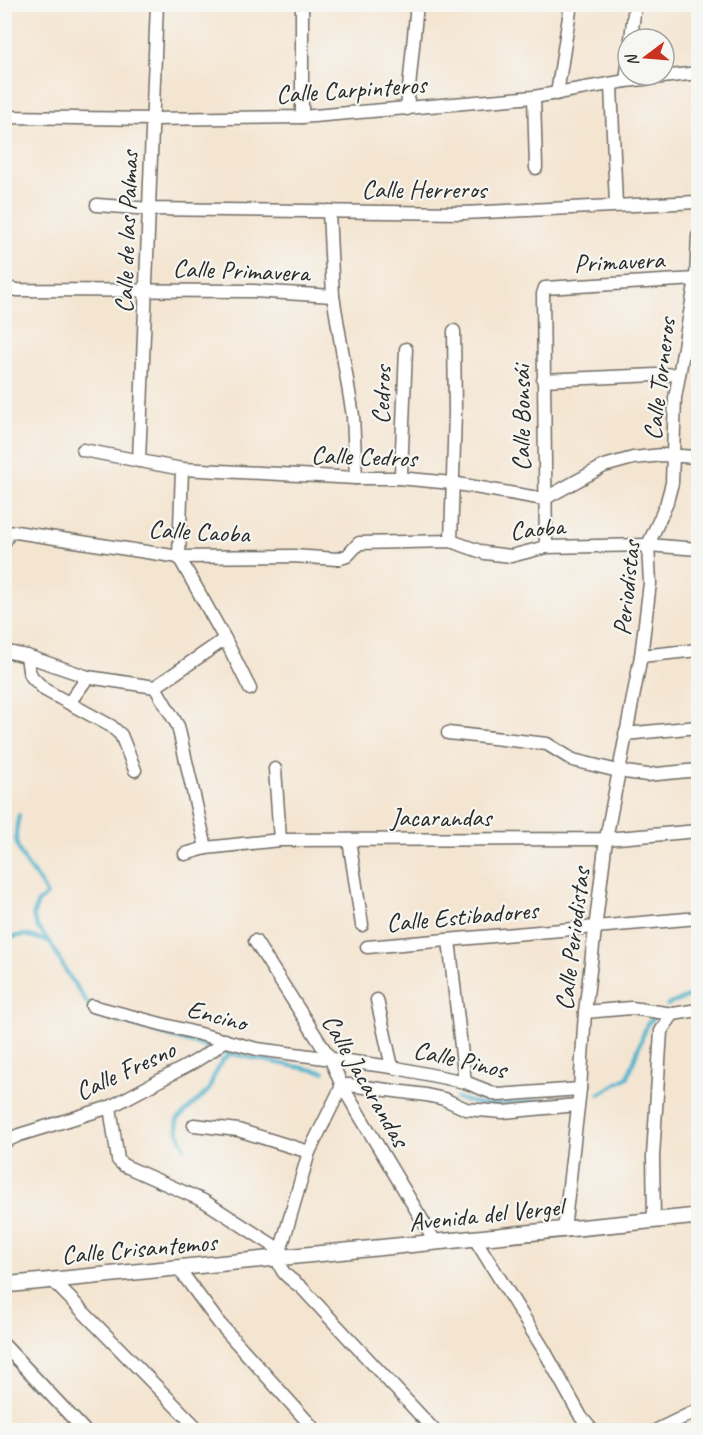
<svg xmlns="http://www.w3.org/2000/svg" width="703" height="1435" font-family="Caveat,sans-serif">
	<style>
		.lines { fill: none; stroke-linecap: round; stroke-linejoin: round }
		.stream { stroke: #4db3cc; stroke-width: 4 }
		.minor-casing { stroke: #716c65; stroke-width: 15 }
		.tertiary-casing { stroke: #716c65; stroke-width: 18 }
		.minor { stroke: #fff; stroke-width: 12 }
		.tertiary { stroke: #fff; stroke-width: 15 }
		.labels { text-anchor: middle; stroke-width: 4.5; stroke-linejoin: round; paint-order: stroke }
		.street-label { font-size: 26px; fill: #2b2b2b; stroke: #f6f6f2 }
	</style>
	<rect width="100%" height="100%" fill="#f6f6f2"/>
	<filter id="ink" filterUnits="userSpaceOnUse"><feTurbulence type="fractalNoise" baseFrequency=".0167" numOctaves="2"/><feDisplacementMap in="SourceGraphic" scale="12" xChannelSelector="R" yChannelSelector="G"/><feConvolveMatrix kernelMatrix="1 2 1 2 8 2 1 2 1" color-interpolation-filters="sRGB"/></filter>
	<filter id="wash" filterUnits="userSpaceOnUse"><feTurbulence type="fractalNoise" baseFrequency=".008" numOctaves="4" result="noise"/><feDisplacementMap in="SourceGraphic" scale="24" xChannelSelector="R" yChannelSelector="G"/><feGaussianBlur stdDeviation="1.35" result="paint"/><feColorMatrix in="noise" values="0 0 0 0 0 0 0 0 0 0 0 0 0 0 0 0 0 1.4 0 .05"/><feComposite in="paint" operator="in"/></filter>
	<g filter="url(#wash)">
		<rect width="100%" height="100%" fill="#f4e5d1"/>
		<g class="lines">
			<!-- stream -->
			<g class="stream">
				<path d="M19 815C18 821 16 828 16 835 15 857 39 876 47 895L38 902 33 916 38 928 50 942 66 971 94 1014 209 1048"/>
				<polyline points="4,938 26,935 47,941"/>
				<polyline points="667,1005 698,993"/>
				<polyline points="222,1052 324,1072"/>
				<polyline points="347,1077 396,1085"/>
				<polyline points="599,1094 628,1077 647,1024 658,1014"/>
				<polyline points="456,1098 483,1105 566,1099"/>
				<polyline points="185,1148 178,1131 177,1120 209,1090 213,1078 222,1061 230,1054"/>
			</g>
		</g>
	</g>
	<g filter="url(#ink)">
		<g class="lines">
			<!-- minor casing -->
			<g class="minor-casing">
				<g id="minor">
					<polyline points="302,4 302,117"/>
					<polyline points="631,39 635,4"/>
					<polyline points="626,81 628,64"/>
					<polyline points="611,85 616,205"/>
					<polyline points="557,94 571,4"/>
					<polyline points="534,97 536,168"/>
					<polyline points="407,109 417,4"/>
					<polyline points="4,117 152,119 302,117 534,97 626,81 698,73"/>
					<polyline points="97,205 150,209 463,213 698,202"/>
					<polyline points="329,211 333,296 353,416 356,478"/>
					<polyline points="4,288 18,290 253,291 333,296"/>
					<polyline points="543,380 679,374"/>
					<polyline points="83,450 182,469 356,478 399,478 452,483 544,499 604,466 633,458 662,455 698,457"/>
					<polyline points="139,461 157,4"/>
					<polyline points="399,478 401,474 406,349"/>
					<polyline points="451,541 455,412 454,331"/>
					<polyline points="4,543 9,533 16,532 179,557 293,556 337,559 347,556 359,543 451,541 485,553 511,556 546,547 648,545 698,549"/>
					<polyline points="546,547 543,294 545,288 696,279"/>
					<polyline points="179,557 182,469"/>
					<polyline points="225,639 250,689"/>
					<polyline points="4,651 27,656 88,677 155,687 178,726 206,848"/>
					<polyline points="27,656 29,671 32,677 45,690 111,726 121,735 135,770"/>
					<polyline points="641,656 698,650"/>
					<polyline points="155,687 225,639 179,557"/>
					<polyline points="69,703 88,677"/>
					<polyline points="448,733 547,744 573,760 618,771 647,775 698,770"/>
					<polyline points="625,734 698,727"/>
					<polyline points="275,769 280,840"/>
					<polyline points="349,840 362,925"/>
					<polyline points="185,854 206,848 280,840 606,839 698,831"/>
					<polyline points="449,940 465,1082"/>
					<polyline points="255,941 331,1060 342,1086 436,1243"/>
					<polyline points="367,947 698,918"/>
					<polyline points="377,1000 392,1067"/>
					<polyline points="92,1006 257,1049 392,1067 465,1082 498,1095 580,1089"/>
					<polyline points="585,1012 631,1008 673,1014 698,1010"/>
					<polyline points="110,1107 118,1160 123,1165 204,1201 282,1251"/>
					<polyline points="194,1125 238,1130 309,1152"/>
					<polyline points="4,1142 19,1135 110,1107 194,1062 213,1050 225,1040"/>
					<polyline points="654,1221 653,1156 661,1031 673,1014"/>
					<polyline points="564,1230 580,1089 585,1012 606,839 641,656 650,583 648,545 666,505 672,483 675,398 696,279 698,236"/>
					<polyline points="475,1239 544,1350 581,1417 592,1430"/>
					<polyline points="179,1269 219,1323 315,1430"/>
					<polyline points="53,1281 199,1430"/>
					<polyline points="4,1345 84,1430"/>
					<path d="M434 1430 301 1287C289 1278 281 1274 278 1259L309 1152 342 1086 349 1085 426 1095 444 1099 466 1109 503 1112 577 1105"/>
					<polyline points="657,1430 698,1410"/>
				</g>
			</g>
			<!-- tertiary casing -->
			<g class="tertiary-casing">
				<polyline id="tertiary" points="4,1285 698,1216"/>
			</g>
			<!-- minor -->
			<use href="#minor" class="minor"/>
			<!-- tertiary -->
			<use href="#tertiary" class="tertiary"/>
		</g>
	</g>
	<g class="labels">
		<!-- street labels -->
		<g class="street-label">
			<text transform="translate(351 89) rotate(-4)" y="9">Calle Carpinteros</text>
			<text x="424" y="198">Calle Herreros</text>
			<text transform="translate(126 232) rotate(-88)" y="9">Calle de las Palmas</text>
			<text transform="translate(619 261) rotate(-3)" y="9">Primavera</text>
			<text transform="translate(241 270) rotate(2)" y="9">Calle Primavera</text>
			<text transform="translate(659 379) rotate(-83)" y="9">Calle Torneros</text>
			<text transform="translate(381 395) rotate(-88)" y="9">Cedros</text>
			<text transform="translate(521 418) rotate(-90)" y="9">Calle Bonsái</text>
			<text transform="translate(364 456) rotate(2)" y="9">Calle Cedros</text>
			<text transform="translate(537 528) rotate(-6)" y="9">Caoba</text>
			<text transform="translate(199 531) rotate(3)" y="9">Calle Caoba</text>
			<text transform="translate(626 588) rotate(-84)" y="9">Periodistas</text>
			<text x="441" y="826">Jacarandas</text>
			<text transform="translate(462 916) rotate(-5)" y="9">Calle Estibadores</text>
			<text transform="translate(572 939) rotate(-83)" y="9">Calle Periodistas</text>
			<text transform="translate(217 1015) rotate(15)" y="9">Encino</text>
			<text transform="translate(460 1059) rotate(13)" y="9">Calle Pinos</text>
			<text transform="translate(125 1070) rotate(-25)" y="9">Calle Fresno</text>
			<text transform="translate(366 1080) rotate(60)" y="9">Calle Jacarandas</text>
			<text transform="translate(486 1214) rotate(-6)" y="9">Avenida del Vergel</text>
			<text transform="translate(139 1248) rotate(-5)" y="9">Calle Crisantemos</text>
		</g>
	</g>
	<!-- margin -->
	<rect width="703" height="1435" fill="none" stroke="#f6f6f2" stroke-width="24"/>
	<!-- north arrow -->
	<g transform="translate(646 57) rotate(254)"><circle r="28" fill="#f6f6f2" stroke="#a5a5a2" stroke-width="1.5"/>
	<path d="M0-4.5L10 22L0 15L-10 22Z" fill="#c8321e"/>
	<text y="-9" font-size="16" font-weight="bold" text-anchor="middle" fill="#2b2b2b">N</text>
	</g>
</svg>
